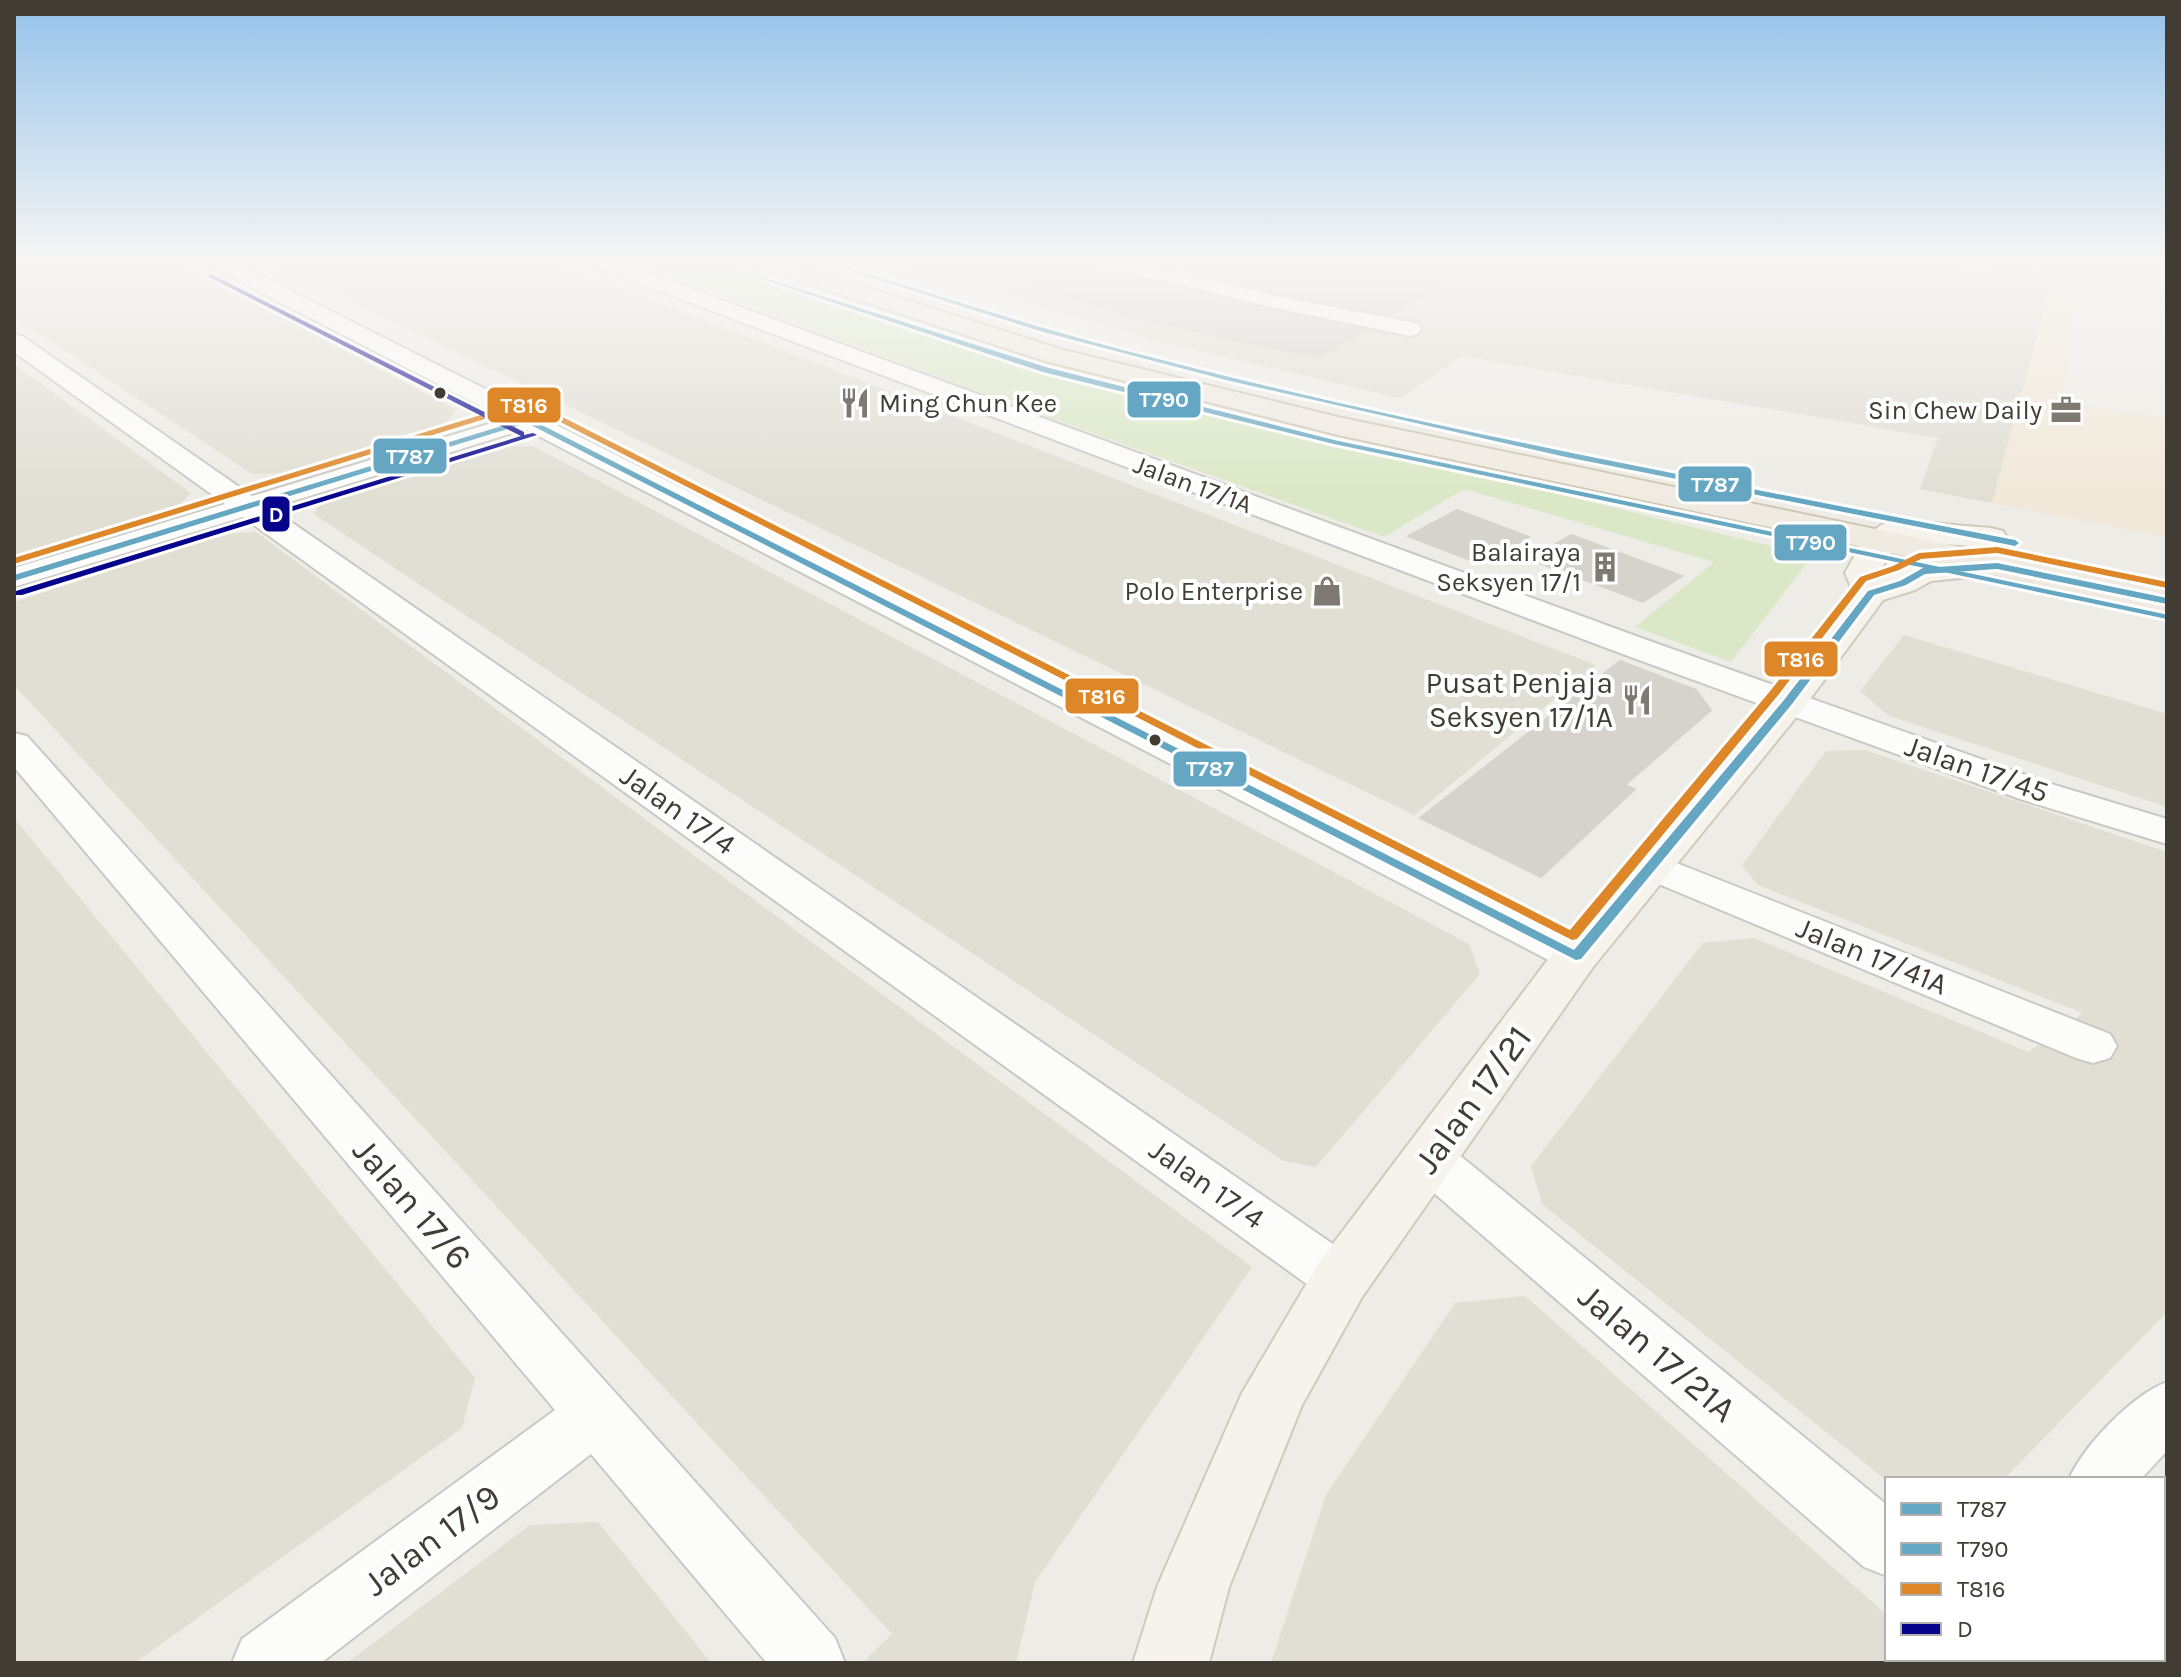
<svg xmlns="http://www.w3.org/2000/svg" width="2181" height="1677" font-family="Karla,sans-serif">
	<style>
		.residential { fill: #e1ded4 }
		.commercial { fill: #f1e8d9 }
		.green { fill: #dbe8c7 }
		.building { fill: #d6d3cd; stroke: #d6d3cc; stroke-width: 2 }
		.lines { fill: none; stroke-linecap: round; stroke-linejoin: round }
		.street-casing { stroke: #cac8c3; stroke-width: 4 }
		.secondary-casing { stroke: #cecabf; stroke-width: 4 }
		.primary-casing { stroke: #cfc7b4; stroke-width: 4 }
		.street { fill: #fcfcfb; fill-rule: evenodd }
		.secondary { fill: #f6f3ed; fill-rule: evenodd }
		.primary { fill: #f0ebe2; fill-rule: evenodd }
		.bus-1-casing { stroke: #fff; stroke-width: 6 }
		.bus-2-casing { stroke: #fff; stroke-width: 6 }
		.bus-3-casing { stroke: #fff; stroke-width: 6 }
		.bus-4-casing { stroke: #fff; stroke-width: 6 }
		.bus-1 { fill: #65a7c2; fill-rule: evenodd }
		.bus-2 { fill: #65a7c2; fill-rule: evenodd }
		.bus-3 { fill: #de8728; fill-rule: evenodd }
		.bus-4 { fill: #06038d; fill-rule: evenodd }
		.bus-dot { fill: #423d34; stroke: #fff; stroke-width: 3 }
		.labels { text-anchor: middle; stroke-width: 8; stroke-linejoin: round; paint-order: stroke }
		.far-poi-label { font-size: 26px; fill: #423d34; stroke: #fff; text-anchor: end }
		.far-street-label { font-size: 26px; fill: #423d34; stroke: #fff }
		.poi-label { font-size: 30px; fill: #423d34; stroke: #fff; text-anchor: end }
		.street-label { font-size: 30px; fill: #423d34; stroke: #fff }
		.near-street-label { font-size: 36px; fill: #423d34; stroke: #fff }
		.line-badge { stroke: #fff; stroke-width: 3 }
		.badge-label { font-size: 22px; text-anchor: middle; font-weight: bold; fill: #fff }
	</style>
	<rect width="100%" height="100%" fill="#eeece6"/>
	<!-- residential -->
	<g class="residential">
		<polygon points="14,262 175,262 457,410 442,427 298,473 252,474 14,317"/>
		<polygon points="270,262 555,262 1596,665 1414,815"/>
		<polygon points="895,262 1905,262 2054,274 1992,503 1920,489 1938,438 1462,356 1400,398 1153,340"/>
		<polygon points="14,364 191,493 178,506 14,555"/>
		<polygon points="533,446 1469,944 1480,974 1316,1167 1284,1161 314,514 319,504 492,447"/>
		<polygon points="256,532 1252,1267 1035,1582 1016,1663 862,1663 892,1634 14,685 14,602 223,534"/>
		<polygon points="1904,635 2167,714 2167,807 1889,716 1860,691"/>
		<polygon points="1865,750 2167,852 2167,1312 2004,1479 1887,1481 1542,1204 1531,1166 1703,943 1754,938 2029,1052 2083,1013 1758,885 1742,865 1826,751"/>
		<polygon points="14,818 475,1378 462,1428 135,1663 14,1663"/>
		<polygon points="1525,1296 1887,1615 1887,1659 1937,1659 1942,1663 1271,1663 1326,1495 1455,1303"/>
		<polygon points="598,1522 711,1663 347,1663 530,1525"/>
		<polygon points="2167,1527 2167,1663 2131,1663 2129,1659 2163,1659 2163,1532"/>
	</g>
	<!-- commercial -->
	<polygon class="commercial" points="2054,274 2167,278 2167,303 2075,292 2062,402 2167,419 2167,537 1992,503"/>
	<!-- green -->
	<g class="green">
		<polygon points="632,262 731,262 894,317 1032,359 1324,437 1812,556 1731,662 1635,627 1714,562 1464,489 1384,537 1011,404"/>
		<polygon points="1079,262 1141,262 1386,316 1370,328 1218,300"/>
		<polygon points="1905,262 2167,262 2167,278 2054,274"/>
	</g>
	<!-- building -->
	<g class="building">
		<polygon points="984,262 1096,262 1101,269 1365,330 1317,358 1126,315 983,271"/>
		<polygon points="1144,262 1483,262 1390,315 1272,292"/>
		<polygon points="1457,510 1529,537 1480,564 1408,536"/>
		<polygon points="1571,535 1682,576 1643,602 1529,559"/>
		<polygon points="1620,661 1696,690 1711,710 1625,785 1635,789 1541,877 1420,818"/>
	</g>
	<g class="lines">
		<!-- street casing -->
		<g class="street-casing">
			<g id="street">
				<polygon points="208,262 233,262 1592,946 1598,956 1592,966 1576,971 1560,966 525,429 271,508 1360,1263 1369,1279 1360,1295 1341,1302 1322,1295 243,517 14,587 14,568 225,504 14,352 14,334 22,336 252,496 505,419 211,266"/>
				<polygon points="590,262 618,262 1644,639 2048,783 2167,819 2167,844 2020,799 1620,653 593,266"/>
				<polygon points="1099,262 1133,262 1271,295 1410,322 1418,324 1421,329 1418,334 1410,336 1271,307 1102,266"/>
				<polygon points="14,733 27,736 835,1638 845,1663 767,1663 591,1454 321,1663 232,1663 242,1639 555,1410 14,767"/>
				<polygon points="1651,853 2110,1034 2117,1046 2110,1058 2093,1063 2076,1058 1637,875 1631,866 1637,857"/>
				<polygon points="1429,1139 1447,1145 1887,1505 1887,1576 1864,1567 1411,1173 1404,1159 1411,1145"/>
				<path d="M2167 1382V1451L2141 1479H2069C2084 1445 2132 1395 2167 1382Z"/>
				<polygon points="1989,1659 2059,1659 2061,1663 1991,1663"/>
			</g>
		</g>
		<!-- secondary casing -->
		<g class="secondary-casing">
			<path id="secondary" d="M1894 520 1991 528 2003 531 2007 538 2003 545 1991 548 1901 540 1894 546 1879 573 1882 579 1923 561 1997 556 2009 559 2014 566 2009 573 1931 581 1915 590 1883 600 1802 710 1593 967 1362 1297 1302 1405 1229 1587 1209 1663H1133L1157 1587 1242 1393 1320 1261 1559 945 1774 694 1853 592 1845 573C1858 551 1867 527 1894 520Z"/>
		</g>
		<!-- primary casing -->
		<g class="primary-casing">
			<polygon id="primary" points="755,262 787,262 1060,349 1338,417 2167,590 2167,612 1338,435 1042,360 758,267"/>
		</g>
		<!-- street -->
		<use href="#street" class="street"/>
		<!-- secondary -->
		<use href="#secondary" class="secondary"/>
		<!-- primary -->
		<use href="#primary" class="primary"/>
		<!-- bus-1 casing -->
		<g class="bus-1-casing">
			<g id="bus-1">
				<path d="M822 262H830C927 292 1024 324 1123 350 1417 427 1717 482 2015 540L2019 543 2015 546 1566 457 1230 381 1043 332Z"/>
				<polygon points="528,418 1574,950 1784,700 1868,591 1900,581 1923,568 1997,563 2167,598 2167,604 1997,569 1925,574 1906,585 1874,595 1792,704 1581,959 1576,960 527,423 14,581 14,575"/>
			</g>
		</g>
		<!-- bus-2 casing -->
		<g class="bus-2-casing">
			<polygon id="bus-2" points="759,276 1049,368 1334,440 2164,614 2167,615 2167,619 1334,444 1043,372 759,278"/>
		</g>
		<!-- bus-3 casing -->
		<g class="bus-3-casing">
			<polygon id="bus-3" points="520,403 535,403 1570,930 1771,690 1860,577 1893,566 1919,553 1997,547 2167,582 2167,588 1997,553 1921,559 1899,570 1866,581 1779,694 1577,939 1572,940 531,407 524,407 14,564 14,558"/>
		</g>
		<!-- bus-4 casing -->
		<g class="bus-4-casing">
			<polygon id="bus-4" points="211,274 524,432 524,435 533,433 537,435 22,595 16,595 16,591 521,436 209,277 208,276"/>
		</g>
		<!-- bus-1 -->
		<use href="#bus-1" class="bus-1"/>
		<!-- bus-2 -->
		<use href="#bus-2" class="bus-2"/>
		<!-- bus-3 -->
		<use href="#bus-3" class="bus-3"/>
		<!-- bus-4 -->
		<use href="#bus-4" class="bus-4"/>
	</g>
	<!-- sky -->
	<linearGradient id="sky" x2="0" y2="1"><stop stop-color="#95c2e9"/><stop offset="0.53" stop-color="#f7f6f4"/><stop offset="1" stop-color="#f7f6f4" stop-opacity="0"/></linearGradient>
	<rect width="2181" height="496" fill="url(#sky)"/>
	<!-- icons -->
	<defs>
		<g id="restaurant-bare" transform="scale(2.4)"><path d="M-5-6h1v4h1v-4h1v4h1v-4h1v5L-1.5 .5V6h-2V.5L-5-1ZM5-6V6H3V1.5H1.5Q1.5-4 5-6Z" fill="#7e7a72" stroke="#fff" stroke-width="2.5" paint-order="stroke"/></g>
		<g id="office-bare" transform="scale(2.4)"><path d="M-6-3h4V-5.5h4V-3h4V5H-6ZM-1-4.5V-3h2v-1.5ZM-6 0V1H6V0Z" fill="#7e7a72" stroke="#fff" stroke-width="2.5" paint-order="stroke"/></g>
		<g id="building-bare" transform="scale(2.4)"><path d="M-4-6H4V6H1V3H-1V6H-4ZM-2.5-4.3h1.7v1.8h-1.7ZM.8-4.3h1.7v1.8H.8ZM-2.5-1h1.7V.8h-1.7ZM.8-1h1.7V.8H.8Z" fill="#7e7a72" stroke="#fff" stroke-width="2.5" paint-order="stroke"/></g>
		<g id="shop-bare" transform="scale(2.4)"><path d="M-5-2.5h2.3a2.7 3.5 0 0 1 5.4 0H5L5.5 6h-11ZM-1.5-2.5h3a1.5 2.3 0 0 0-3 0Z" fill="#7e7a72" stroke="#fff" stroke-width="2.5" paint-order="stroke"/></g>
	</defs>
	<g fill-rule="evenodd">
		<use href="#restaurant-bare" x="855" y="403"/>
		<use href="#office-bare" x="2066" y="410"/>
		<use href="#building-bare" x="1605" y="567"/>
		<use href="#shop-bare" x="1327" y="591"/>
		<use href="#restaurant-bare" x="1637" y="700"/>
	</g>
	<!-- markers -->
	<g class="bus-dot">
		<circle cx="440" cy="393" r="7"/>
		<circle cx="1155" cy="740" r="7"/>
	</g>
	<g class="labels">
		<!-- far-poi labels -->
		<g class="far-poi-label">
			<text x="879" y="412" text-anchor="start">Ming Chun Kee</text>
			<text x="2042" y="419">Sin Chew Daily</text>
			<text x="1581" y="561">Balairaya<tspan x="1581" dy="30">Seksyen 17/1</tspan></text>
			<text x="1303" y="600">Polo Enterprise</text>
		</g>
		<!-- far-street labels -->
		<g class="far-street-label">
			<text transform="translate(1193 484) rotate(20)" y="9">Jalan 17/1A</text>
		</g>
		<!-- poi labels -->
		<g class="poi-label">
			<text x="1613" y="693">Pusat Penjaja<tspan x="1613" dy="34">Seksyen 17/1A</tspan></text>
		</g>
		<!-- street labels -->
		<g class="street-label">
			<text transform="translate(1977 769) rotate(19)" y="10">Jalan 17/45</text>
			<text transform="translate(678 810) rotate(35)" y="10">Jalan 17/4</text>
			<text transform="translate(1872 956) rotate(22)" y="10">Jalan 17/41A</text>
			<text transform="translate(1207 1184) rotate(35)" y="10">Jalan 17/4</text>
		</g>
		<!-- near-street labels -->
		<g class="near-street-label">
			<text transform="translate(1472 1099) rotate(-54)" y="13">Jalan 17/21</text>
			<text transform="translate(413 1203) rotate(49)" y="13">Jalan 17/6</text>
			<text transform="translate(1658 1352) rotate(40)" y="13">Jalan 17/21A</text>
			<text transform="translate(431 1539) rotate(-37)" y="13">Jalan 17/9</text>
		</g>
	</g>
	<g class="line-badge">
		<rect x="1126" y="380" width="76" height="39" rx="8" fill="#65a7c2"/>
		<rect x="486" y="386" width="76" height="38" rx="8" fill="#de8728"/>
		<rect x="372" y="437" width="76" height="38" rx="8" fill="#65a7c2"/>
		<rect x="1677" y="465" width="76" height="38" rx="8" fill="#65a7c2"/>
		<rect x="261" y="495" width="30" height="38" rx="8" fill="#06038d"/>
		<rect x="1773" y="523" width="75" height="39" rx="8" fill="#65a7c2"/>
		<rect x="1763" y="640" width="76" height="38" rx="8" fill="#de8728"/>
		<rect x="1064" y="677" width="76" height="38" rx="8" fill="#de8728"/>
		<rect x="1172" y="750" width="76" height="38" rx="8" fill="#65a7c2"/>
	</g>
	<g class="badge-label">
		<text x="1164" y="407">T790</text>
		<text x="524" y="413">T816</text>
		<text x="410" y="464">T787</text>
		<text x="1715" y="492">T787</text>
		<text x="276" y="522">D</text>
		<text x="1811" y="550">T790</text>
		<text x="1801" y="667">T816</text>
		<text x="1102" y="704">T816</text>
		<text x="1210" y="776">T787</text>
	</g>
	<!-- border -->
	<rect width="2181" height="1677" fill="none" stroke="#423d34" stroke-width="32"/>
	<!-- legend -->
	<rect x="1885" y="1477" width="280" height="184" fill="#ffffff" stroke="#b3b1ae" stroke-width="2"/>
	<rect x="1901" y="1503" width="40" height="12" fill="#65a7c2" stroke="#b3b1ae" stroke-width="2"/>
	<text x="1957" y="1517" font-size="24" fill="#423d34">T787</text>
	<rect x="1901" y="1543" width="40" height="12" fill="#65a7c2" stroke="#b3b1ae" stroke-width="2"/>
	<text x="1957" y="1557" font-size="24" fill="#423d34">T790</text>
	<rect x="1901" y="1583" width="40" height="12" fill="#de8728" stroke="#b3b1ae" stroke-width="2"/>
	<text x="1957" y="1597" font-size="24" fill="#423d34">T816</text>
	<rect x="1901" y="1623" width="40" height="12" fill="#06038d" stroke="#b3b1ae" stroke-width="2"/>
	<text x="1957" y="1637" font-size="24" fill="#423d34">D</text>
</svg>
